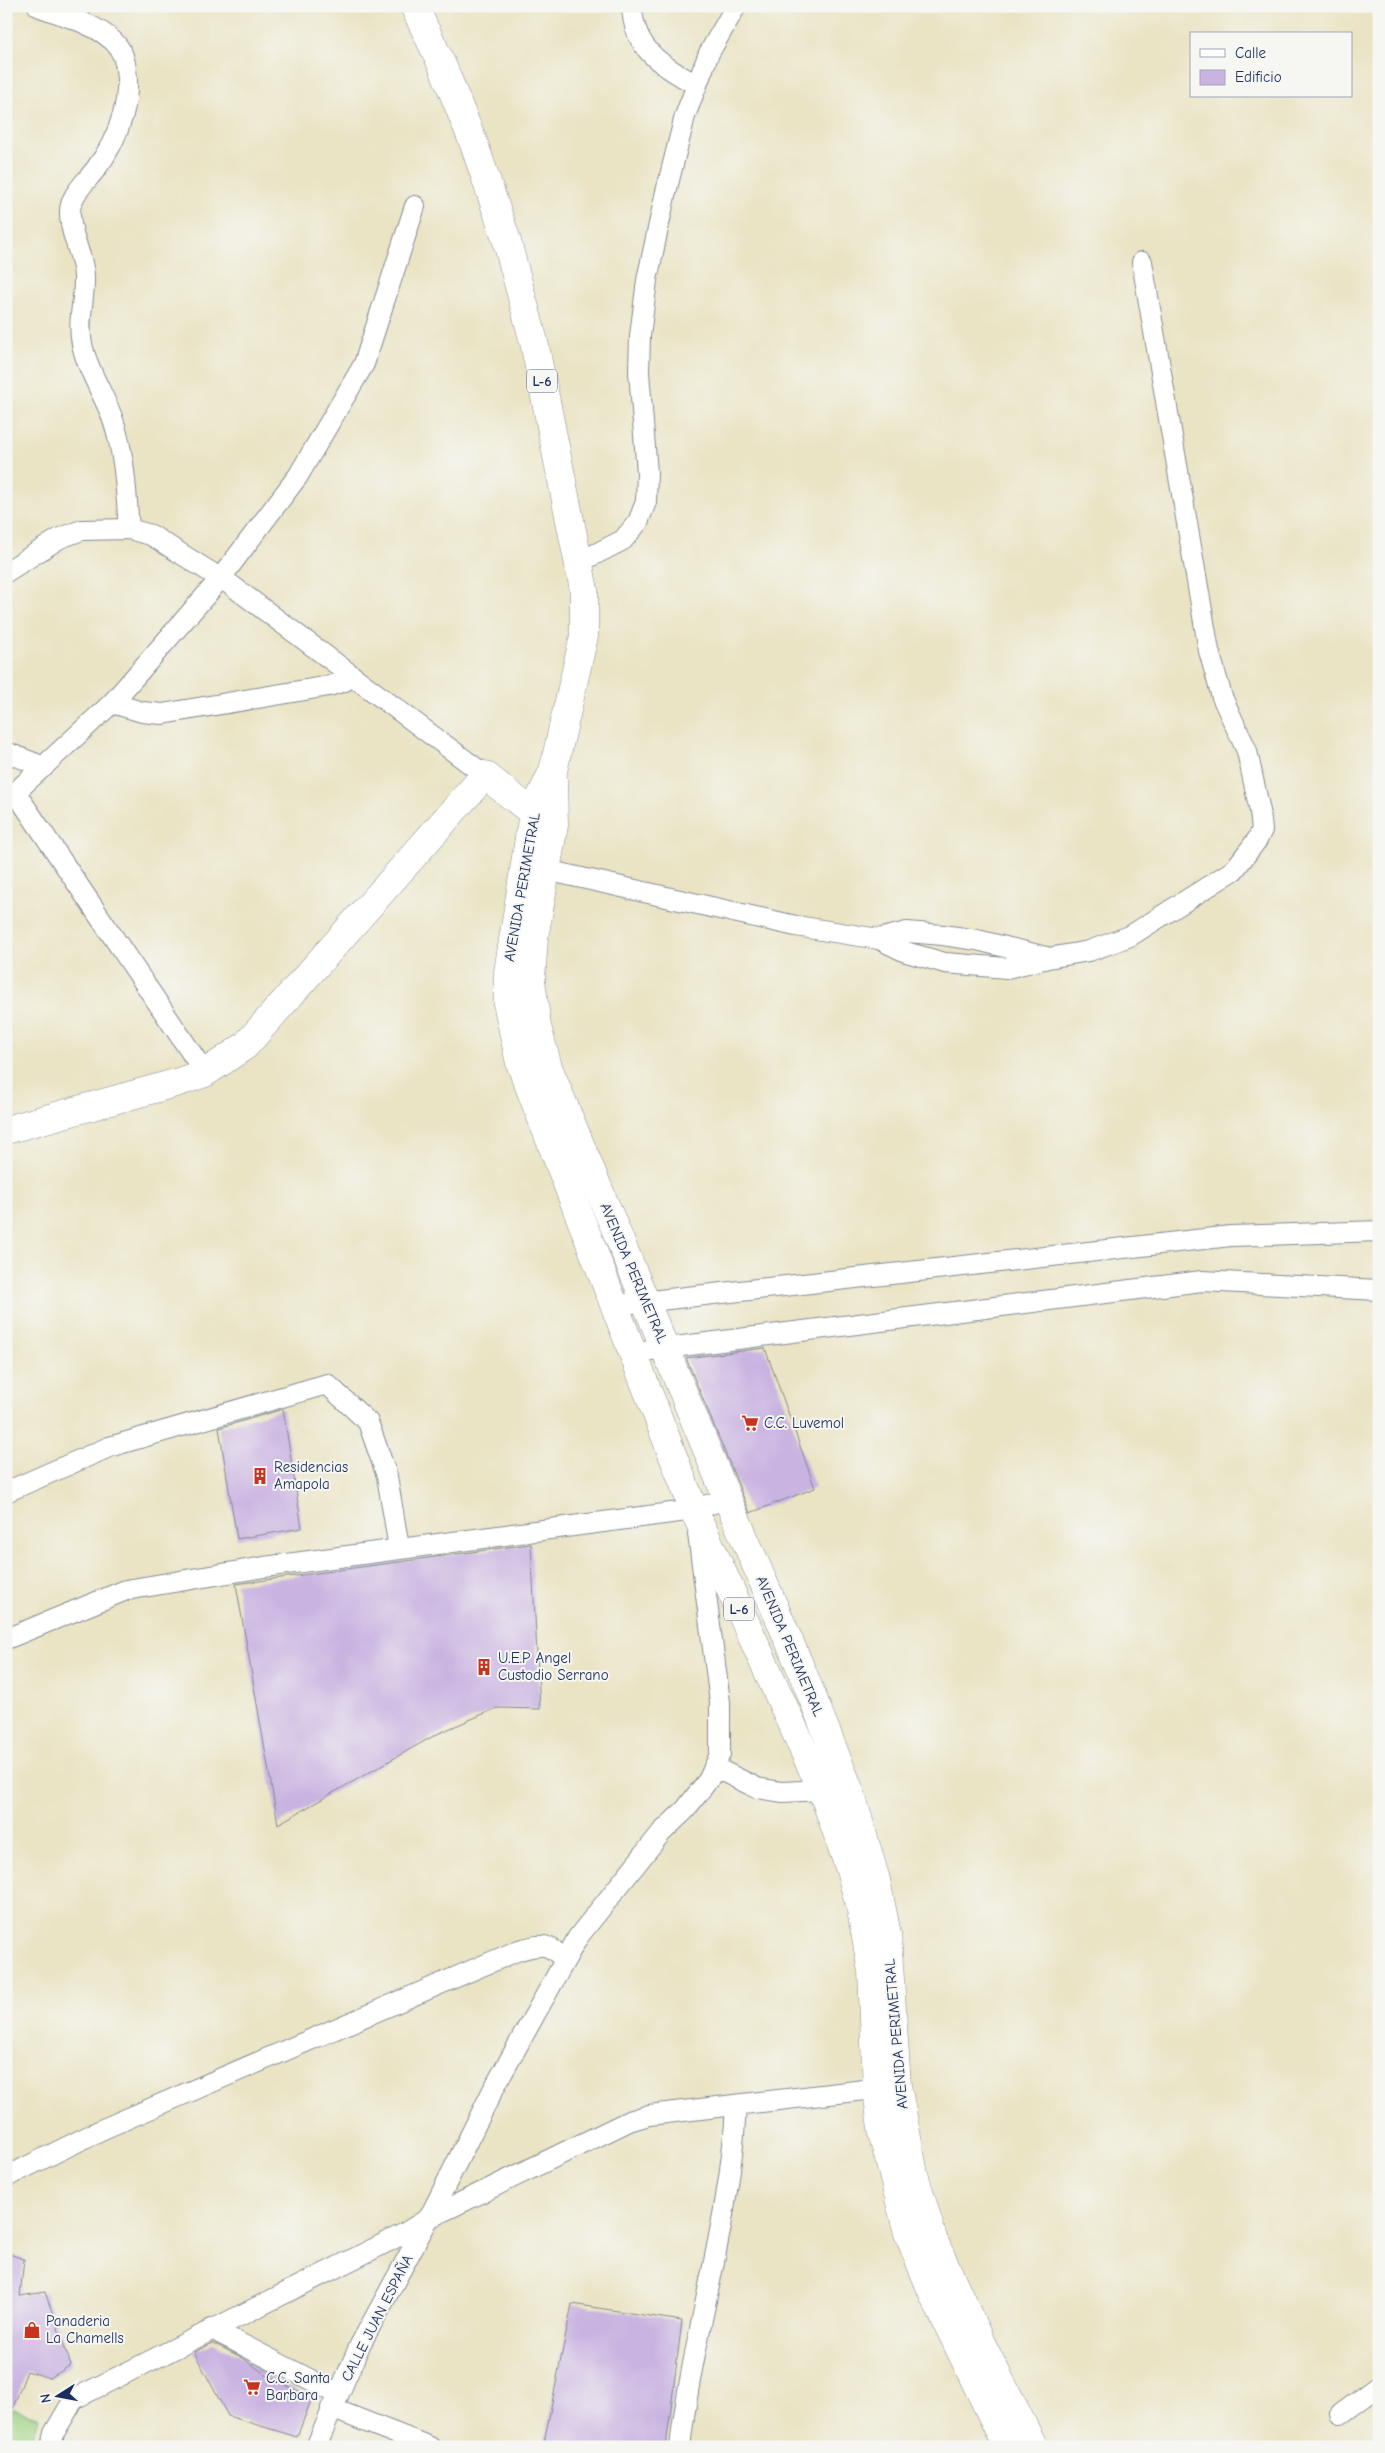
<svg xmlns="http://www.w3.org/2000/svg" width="1385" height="2453" font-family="'Comic Neue',sans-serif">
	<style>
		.green { fill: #9ccf7e; stroke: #5c7f6e }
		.building { fill: #c9b3e1 }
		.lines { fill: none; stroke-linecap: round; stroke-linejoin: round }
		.street-casing { stroke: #828a92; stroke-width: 22 }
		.secondary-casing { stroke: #828a92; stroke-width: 29 }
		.primary-casing { stroke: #828a92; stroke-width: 29 }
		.street { stroke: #fff; stroke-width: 20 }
		.secondary { stroke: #fff; stroke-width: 28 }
		.primary { stroke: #fff; stroke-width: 28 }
		.labels { text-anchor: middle; stroke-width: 4; stroke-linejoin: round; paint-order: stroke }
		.shield { fill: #f6f6f2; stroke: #5d6b8a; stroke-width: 1 }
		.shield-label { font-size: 14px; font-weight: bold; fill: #1b2f5e }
		.street-label { font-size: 15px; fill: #1b2f5e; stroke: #f6f6f2 }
		.poi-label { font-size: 15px; fill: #1b2f5e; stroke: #f6f6f2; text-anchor: start }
	</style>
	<rect width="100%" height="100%" fill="#f6f6f2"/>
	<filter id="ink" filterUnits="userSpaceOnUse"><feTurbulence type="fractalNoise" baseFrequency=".02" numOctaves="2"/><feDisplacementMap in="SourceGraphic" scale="10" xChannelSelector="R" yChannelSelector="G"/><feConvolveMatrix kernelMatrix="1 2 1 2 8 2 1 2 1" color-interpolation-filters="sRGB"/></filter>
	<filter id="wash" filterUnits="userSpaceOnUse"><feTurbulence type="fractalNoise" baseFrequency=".0096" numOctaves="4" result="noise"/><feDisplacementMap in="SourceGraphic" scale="20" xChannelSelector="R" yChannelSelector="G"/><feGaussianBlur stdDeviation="1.12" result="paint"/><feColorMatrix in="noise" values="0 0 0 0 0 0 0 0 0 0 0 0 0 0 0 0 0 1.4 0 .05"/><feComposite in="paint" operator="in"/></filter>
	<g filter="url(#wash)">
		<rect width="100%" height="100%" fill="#eae4c5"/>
		<!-- green -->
		<polygon class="green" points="14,2409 39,2418 30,2447 6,2447 6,2428"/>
		<g id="blocks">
			<!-- building -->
			<g class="building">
				<polygon points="765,1348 815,1488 750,1513 686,1358"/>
				<polygon points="283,1409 302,1528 237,1539 219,1428"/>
				<polygon points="531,1544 540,1709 497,1708 437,1734 278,1824 236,1584"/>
				<polygon points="6,2253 24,2259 20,2296 45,2292 71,2365 50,2378 27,2371 8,2421 6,2421"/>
				<polygon points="572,2304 682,2321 666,2447 543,2447"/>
				<polygon points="213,2343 243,2358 269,2377 312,2398 297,2437 228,2416 194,2352"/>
			</g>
		</g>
	</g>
	<g filter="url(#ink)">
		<use href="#blocks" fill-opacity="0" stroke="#828a92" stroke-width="1"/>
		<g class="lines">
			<!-- street casing -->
			<g class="street-casing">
				<g id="street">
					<path d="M38 6C63 16 113 27 123 56 135 95 119 139 95 170 85 183 69 196 70 214 70 236 83 254 84 276 85 299 77 321 82 344 87 369 103 393 112 417 125 453 126 492 129 529"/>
					<path d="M632 6C633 49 663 67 697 85"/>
					<polyline points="580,562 623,540 638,522 646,502 647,473 639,372 640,336 647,280 665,196 685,116 709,53 736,6"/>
					<polyline points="6,572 60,538 82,530 129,529 151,535 231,585 485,775"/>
					<polyline points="112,703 142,712 162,714 329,686 345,681 351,675"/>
					<polyline points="6,752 44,767"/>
					<polyline points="16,793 205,1073"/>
					<polyline points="6,801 112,703 220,579 298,476 364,364 415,206"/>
					<polyline points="546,870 796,926 879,939 906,952 945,963 1007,968 1048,958 1089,951 1130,936 1234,870 1257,840 1262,830 1260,811 1247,751 1222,697 1209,651 1142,262"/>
					<polyline points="879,939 907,932 943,935 977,940 1046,957"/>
					<polyline points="615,1305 1231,1236 1379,1231"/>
					<polyline points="634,1352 1202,1281 1379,1290"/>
					<polyline points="6,1492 109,1447 327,1384 368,1422 387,1476 399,1548"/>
					<polyline points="6,1639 126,1590 264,1567 694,1510 727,1498"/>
					<polyline points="714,1767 757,1788 782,1792 822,1790"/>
					<path d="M6 2177 103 2129 519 1950C543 1944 547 1942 565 1960"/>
					<polyline points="212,2329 338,2394"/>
					<polyline points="331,2408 430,2447"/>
					<polyline points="1341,2414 1379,2386"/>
					<polyline points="51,2447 54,2433 74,2399 405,2233 429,2218 494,2088 578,1937 661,1833 685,1810 709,1779 720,1754 720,1702 698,1534"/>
					<polyline points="316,2447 360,2345 429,2218 629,2121 649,2115 890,2087"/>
					<path d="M680 2447C693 2332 731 2221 736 2105"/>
				</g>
			</g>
			<!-- secondary casing -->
			<g class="secondary-casing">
				<polyline id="secondary" points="6,1130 179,1082 205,1073 245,1046 485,775 533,813 553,825"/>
			</g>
			<!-- primary casing -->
			<g class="primary-casing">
				<g id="primary">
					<polyline points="414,6 442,65 474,144 506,238 534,342 584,590 584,636 553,771 533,813 508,972 508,1007 520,1063 694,1510 822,1790 851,1873 861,1910 872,1971 877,2089 883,2136 908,2233 934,2296 1007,2447"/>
					<polyline points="553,778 554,825 534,938 531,980 537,1027 548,1067 727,1498 802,1671 851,1794 876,1880 887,1934 897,2086 914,2174 933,2239 980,2341 1034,2447"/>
				</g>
			</g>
			<!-- street -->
			<use href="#street" class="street"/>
			<!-- secondary -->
			<use href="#secondary" class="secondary"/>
			<!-- primary -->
			<use href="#primary" class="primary"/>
		</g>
	</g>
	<!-- icons -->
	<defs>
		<g id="supermarket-bare" transform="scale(1.35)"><path d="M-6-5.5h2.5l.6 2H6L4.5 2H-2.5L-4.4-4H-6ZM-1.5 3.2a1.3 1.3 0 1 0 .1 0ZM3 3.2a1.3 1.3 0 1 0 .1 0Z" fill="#c8321e" stroke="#f6f6f2" stroke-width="2.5" paint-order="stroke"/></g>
		<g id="building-bare" transform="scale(1.35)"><path d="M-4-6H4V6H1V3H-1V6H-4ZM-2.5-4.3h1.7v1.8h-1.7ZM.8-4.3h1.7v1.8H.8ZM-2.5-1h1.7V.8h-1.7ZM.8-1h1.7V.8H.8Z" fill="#c8321e" stroke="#f6f6f2" stroke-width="2.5" paint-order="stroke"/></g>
		<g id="shop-bare" transform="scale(1.35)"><path d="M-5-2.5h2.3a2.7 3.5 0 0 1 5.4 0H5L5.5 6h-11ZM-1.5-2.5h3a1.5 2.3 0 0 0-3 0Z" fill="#c8321e" stroke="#f6f6f2" stroke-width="2.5" paint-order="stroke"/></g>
	</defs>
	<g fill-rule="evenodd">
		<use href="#supermarket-bare" x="750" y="1423"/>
		<use href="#building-bare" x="260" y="1476"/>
		<use href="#building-bare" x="484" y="1667"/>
		<use href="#shop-bare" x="32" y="2330"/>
		<use href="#supermarket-bare" x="252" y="2387"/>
	</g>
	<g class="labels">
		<!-- shield labels -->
		<g class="shield">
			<rect x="527" y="369.5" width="30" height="23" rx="4"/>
			<rect x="724" y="1597.5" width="30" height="23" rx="4"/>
		</g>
		<g class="shield-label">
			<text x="542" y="386">L-6</text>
			<text x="739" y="1614">L-6</text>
		</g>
		<!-- street labels -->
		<g class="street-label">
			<text transform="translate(522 887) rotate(-80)" y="5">AVENIDA PERIMETRAL</text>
			<text transform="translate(634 1273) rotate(67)" y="5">AVENIDA PERIMETRAL</text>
			<text transform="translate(790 1646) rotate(67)" y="5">AVENIDA PERIMETRAL</text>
			<text transform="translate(896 2034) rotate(-95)" y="5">AVENIDA PERIMETRAL</text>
			<text transform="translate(377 2318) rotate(-63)" y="5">CALLE JUAN ESPAÑA</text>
		</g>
		<!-- poi labels -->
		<g class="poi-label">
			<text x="764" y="1428">C.C. Luvemol</text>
			<text x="274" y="1472">Residencias<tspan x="274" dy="17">Amapola</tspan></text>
			<text x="498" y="1663">U.E.P Angel<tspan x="498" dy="17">Custodio Serrano</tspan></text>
			<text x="46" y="2326">Panaderia<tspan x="46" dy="17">La Chamells</tspan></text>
			<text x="266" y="2383">C.C. Santa<tspan x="266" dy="17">Barbara</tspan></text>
		</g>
	</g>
	<!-- margin -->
	<rect width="1385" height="2453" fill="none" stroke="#f6f6f2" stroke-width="25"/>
	<!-- legend -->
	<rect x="1190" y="32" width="162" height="65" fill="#f6f6f2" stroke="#9ea6b7"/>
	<rect x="1200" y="49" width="25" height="8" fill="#ffffff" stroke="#9ea6b7"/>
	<text x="1235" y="58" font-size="15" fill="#1b2f5e">Calle</text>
	<rect x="1200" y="70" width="25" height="15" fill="#c9b3e1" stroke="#9ea6b7"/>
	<text x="1235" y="82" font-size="15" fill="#1b2f5e">Edificio</text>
	<!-- north arrow -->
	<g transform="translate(58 2396) rotate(259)" stroke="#f6f6f2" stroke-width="4" paint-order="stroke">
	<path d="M0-4L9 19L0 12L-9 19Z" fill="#1b2f5e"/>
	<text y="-8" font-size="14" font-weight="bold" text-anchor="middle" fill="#1b2f5e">N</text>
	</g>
</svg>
